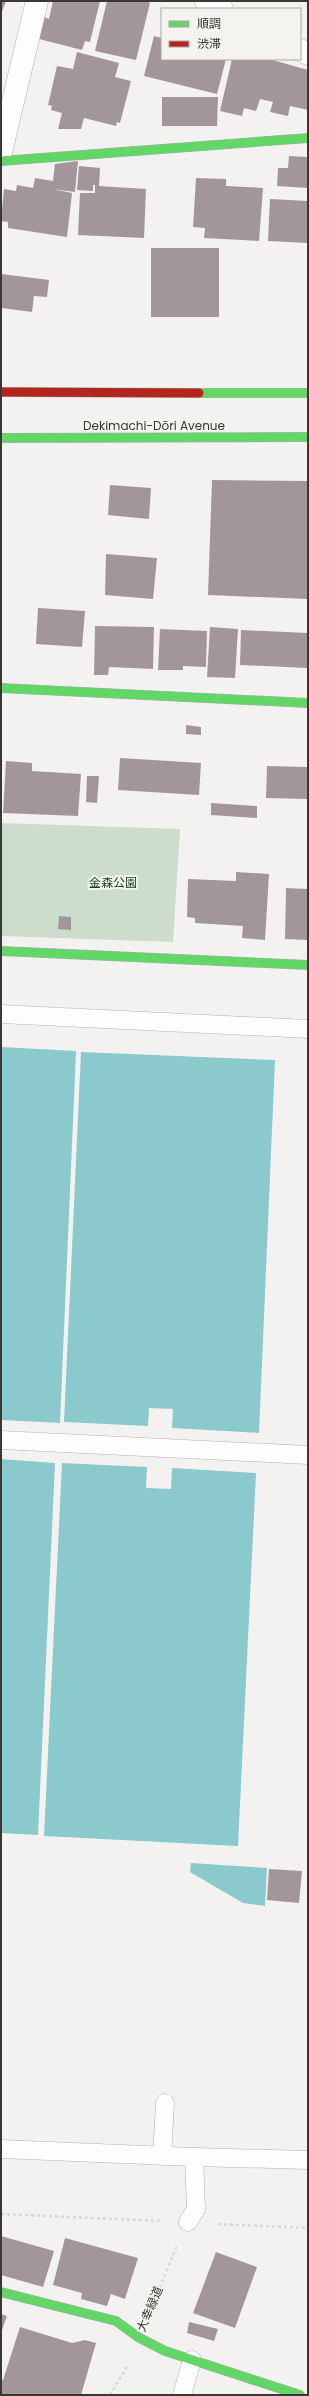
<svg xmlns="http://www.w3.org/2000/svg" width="309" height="2396" font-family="Poppins,'Noto Sans JP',sans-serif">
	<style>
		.green { fill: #ccddcb }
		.water { fill: #8ac9cc }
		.building { fill: #a3969a }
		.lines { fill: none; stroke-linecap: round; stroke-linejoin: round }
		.lane-casing { stroke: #b1b1af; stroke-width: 19 }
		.street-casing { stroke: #b1b1af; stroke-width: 23 }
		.fast-casing { stroke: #b1b1af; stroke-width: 10 }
		.jam-casing { stroke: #b1b1af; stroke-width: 10 }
		.path { stroke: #d9d8d8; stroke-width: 2.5; stroke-dasharray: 3 3; stroke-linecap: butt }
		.lane { stroke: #fdfdfd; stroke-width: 18 }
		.street { stroke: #fdfdfd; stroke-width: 22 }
		.fast { stroke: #63d668; stroke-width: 9 }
		.jam { stroke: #b3261e; stroke-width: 9 }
		.labels { text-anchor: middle; stroke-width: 4; stroke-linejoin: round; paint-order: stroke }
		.street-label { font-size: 12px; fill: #393837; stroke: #f5f3ef }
		.park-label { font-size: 12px; fill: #0d4619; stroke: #f5f3ef }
	</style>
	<rect width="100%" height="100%" fill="#f4f2f0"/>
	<!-- green -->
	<polygon class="green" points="1,823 180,829 173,942 1,936"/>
	<!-- water -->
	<g class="water">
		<polygon points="1,1047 76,1051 60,1423 1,1420"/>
		<polygon points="81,1052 275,1060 259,1433 172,1428 173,1409 149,1408 148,1426 64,1422"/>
		<polygon points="1,1459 55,1463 38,1835 1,1833"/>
		<polygon points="62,1463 147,1467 146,1488 171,1489 172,1468 256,1473 238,1846 44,1836"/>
		<polygon points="191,1863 267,1868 265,1906 243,1903 190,1872"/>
	</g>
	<!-- building -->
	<g class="building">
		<polygon points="1,1 6,1 1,14"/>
		<polygon points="53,1 100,1 90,42 85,41 82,50 39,39 44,17 49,19"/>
		<polygon points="107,1 146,1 150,3 136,60 95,51"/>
		<polygon points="154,36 162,38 162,59 226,59 217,94 144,76"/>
		<polygon points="77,52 119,63 115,77 131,81 120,123 117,122 116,126 84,118 81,129 58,129 62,113 51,110 52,106 48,105 57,66 73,69"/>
		<polygon points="232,59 269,59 308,70 308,110 290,106 288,116 270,112 273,102 260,99 256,111 244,108 242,116 220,111"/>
		<polygon points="162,97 218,97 217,126 162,126"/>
		<polygon points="289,156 308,157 308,188 277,186 278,168 288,168"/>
		<polygon points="78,161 75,192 52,189 72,193 67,237 8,228 8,222 1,221 4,189 16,191 17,185 33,188 35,178 53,181 55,164"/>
		<polygon points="79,166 100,168 99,186 146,189 144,238 78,235 80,193 95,193 95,185 93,185 93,191 77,190"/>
		<polygon points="196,178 226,179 226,186 263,188 259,241 204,238 205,228 193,227"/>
		<polygon points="270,199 308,201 308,243 268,241"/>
		<rect x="151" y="248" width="68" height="69"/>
		<polygon points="1,274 49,280 47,297 34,296 32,312 1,308"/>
		<polygon points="212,480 308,481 308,599 208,595"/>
		<polygon points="110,485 151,488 149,519 108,515"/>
		<polygon points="106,554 157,558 153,599 105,595"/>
		<polygon points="38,608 85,611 82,647 36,644"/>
		<polygon points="95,626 154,627 153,669 109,667 108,675 94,675"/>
		<polygon points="210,627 238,629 235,678 207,677"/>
		<polygon points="160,629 207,631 206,667 183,666 183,670 158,670"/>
		<polygon points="241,630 308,633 308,668 240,665"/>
		<polygon points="186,725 201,727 201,735 186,734"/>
		<polygon points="120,758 201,763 199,795 118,790"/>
		<polygon points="6,761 32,763 32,771 81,774 78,816 3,813"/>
		<polygon points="267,766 308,767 308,799 266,798"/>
		<polygon points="87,776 99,776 97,803 86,802"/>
		<polygon points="211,803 257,806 257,818 211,815"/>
		<polygon points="236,872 269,874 265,940 242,938 243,926 195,923 195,918 187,917 188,879 236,881"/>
		<polygon points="286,888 308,889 308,940 285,939"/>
		<polygon points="59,916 71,917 71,930 58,929"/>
		<polygon points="269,1869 302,1871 299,1903 267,1900"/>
		<polygon points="1,2236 54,2251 43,2287 1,2275"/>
		<polygon points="65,2238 138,2258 125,2299 111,2294 107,2306 81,2299 82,2293 53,2285"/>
		<polygon points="216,2252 257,2267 235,2328 193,2313"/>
		<polygon points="1,2314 7,2316 1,2333"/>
		<polygon points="189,2322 218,2329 214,2341 187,2333"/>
		<polygon points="20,2327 72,2343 85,2340 96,2343 81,2395 1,2395 1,2379 3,2380"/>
	</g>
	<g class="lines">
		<!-- lane casing -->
		<g class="lane-casing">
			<g id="lane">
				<polyline points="1,1014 308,1029"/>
				<polyline points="1,1440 308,1455"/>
				<polyline points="1,2149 194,2157 196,2209 188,2222"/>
				<polyline points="162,2156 165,2103"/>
				<polyline points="194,2157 308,2160"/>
				<polyline points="182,2395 192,2360"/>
			</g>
		</g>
		<!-- street casing -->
		<g class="street-casing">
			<g id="street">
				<polyline points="206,1 222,9"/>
				<polyline points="300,50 308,54"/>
				<polyline points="1,152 37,1"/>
			</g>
		</g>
		<!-- fast casing -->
		<g class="fast-casing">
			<g id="fast">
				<polyline points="1,161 308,138"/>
				<polyline points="199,393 308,393"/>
				<polyline points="1,438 308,437"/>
				<polyline points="1,688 308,703"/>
				<polyline points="1,951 308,965"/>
				<polyline points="1,2292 116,2321 138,2337 165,2351 300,2395"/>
			</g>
		</g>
		<!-- jam casing -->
		<g class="jam-casing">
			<polyline id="jam" points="1,392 199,393"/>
		</g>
		<!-- path -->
		<g class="path">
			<polyline points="1,2214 163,2221"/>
			<polyline points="218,2224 308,2228"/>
			<polyline points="150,2310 177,2246"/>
			<polyline points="110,2395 128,2365"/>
		</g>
		<!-- lane -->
		<use href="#lane" class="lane"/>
		<!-- street -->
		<use href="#street" class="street"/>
		<!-- fast -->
		<use href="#fast" class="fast"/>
		<!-- jam -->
		<use href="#jam" class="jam"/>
	</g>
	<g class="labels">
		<!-- street labels -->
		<g class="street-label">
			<text x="154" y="430">Dekimachi-Dōri Avenue</text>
			<text transform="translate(150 2309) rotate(-67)" y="4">大幸緑道</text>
		</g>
		<!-- park labels -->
		<g class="park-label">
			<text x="113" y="887">金森公園</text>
		</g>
	</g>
	<!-- border -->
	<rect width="309" height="2396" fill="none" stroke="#393837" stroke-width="4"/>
	<!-- legend -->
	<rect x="161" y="8" width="140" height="52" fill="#f5f3ef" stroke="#aaa8a5"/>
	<rect x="169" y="21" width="20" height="6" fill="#63d668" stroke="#aaa8a5"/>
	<text x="197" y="28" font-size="12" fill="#393837">順調</text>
	<rect x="169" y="41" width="20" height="6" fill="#b3261e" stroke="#aaa8a5"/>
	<text x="197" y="48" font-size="12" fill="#393837">渋滞</text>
</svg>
